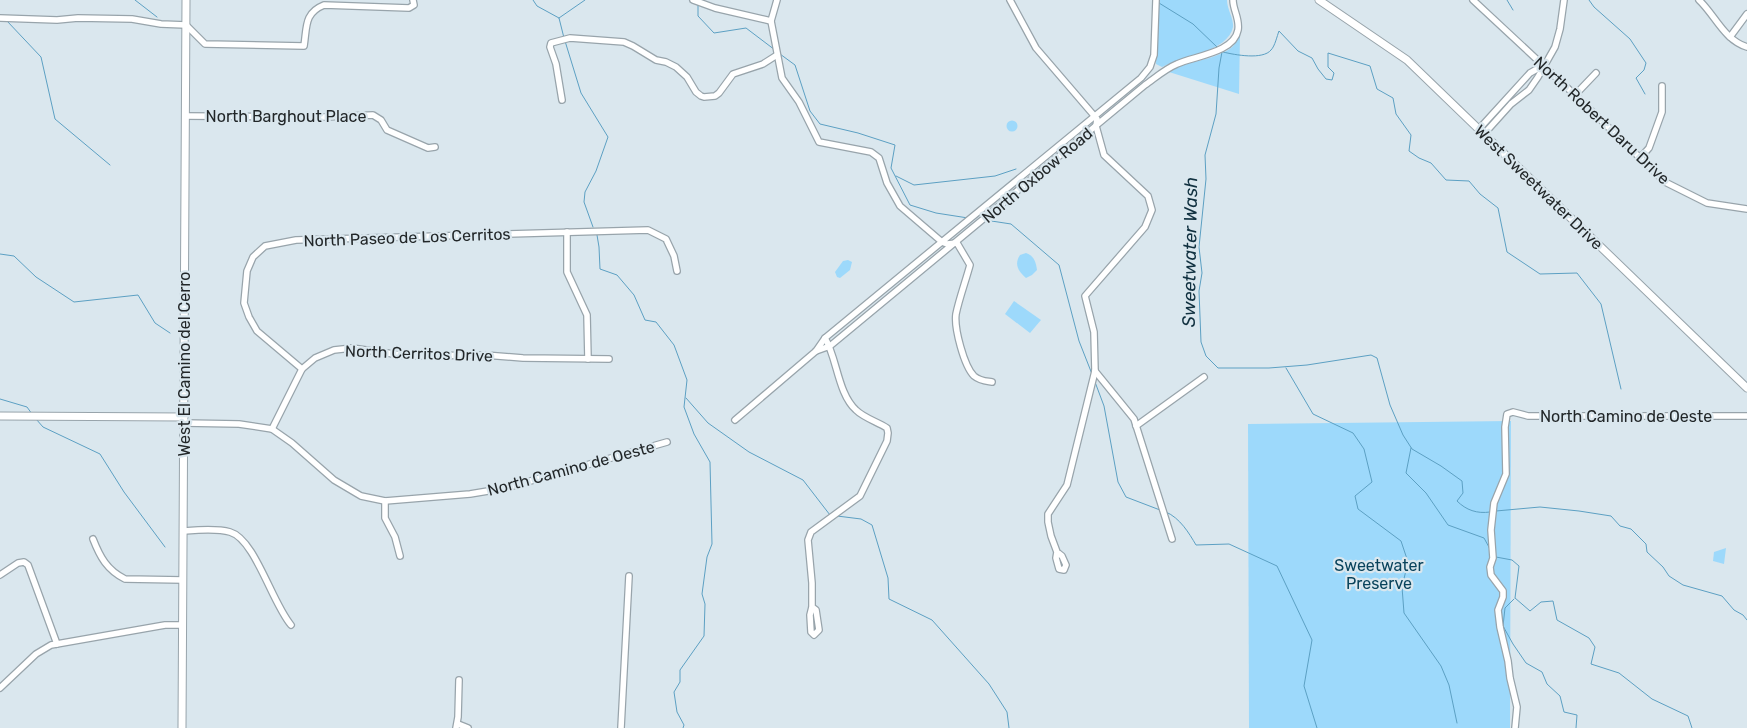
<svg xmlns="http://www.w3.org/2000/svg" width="1747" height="728" font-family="Rubik,sans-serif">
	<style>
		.green { fill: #9dd9fb }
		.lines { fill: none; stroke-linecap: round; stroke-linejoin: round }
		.stream { stroke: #5ca0c3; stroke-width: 1 }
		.minor-casing { stroke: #98a4ab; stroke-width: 8 }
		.tertiary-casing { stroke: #98a4ab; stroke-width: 9 }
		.minor { stroke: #fff; stroke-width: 5.5 }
		.tertiary { stroke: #fff; stroke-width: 7 }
		.labels { text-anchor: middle; stroke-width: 4.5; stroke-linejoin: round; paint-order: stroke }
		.street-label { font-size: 16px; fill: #222729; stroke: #dae7ee }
		.park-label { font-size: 16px; fill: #09435c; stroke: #dae7ee }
		.water-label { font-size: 18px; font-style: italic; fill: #113140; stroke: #dae7ee }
	</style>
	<rect width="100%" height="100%" fill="#dae7ee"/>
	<!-- green -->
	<g class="green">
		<path d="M1158 0H1227C1227 9 1234 19 1233 27 1228 52 1181 57 1162 67L1156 64Z"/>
		<path d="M1240 35 1239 94 1169 72C1188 60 1213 61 1231 48 1235 45 1238 39 1240 35Z"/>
		<circle cx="1012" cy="126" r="5.5"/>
		<path d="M1026 253C1034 256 1036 262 1037 270L1032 275 1026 278C1018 271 1014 264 1020 255Z"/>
		<polygon points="848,260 852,262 850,270 840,278 837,277 835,272 843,261"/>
		<polygon points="1014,301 1041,320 1030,333 1005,314"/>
		<polygon points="1511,421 1510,728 1249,728 1248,424"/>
		<polygon points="1726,548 1724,564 1713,561 1714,552"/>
	</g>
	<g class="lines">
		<!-- stream -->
		<g class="stream">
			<polyline points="135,0 157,17"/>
			<polyline points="533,0 537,6 559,18 564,38"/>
			<polyline points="1507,0 1513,10"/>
			<polyline points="1589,0 1594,7 1630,39 1646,63 1644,70 1636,78 1645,94"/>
			<polyline points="1159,3 1193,24 1217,47"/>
			<polyline points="698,4 698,16 714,33 746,28 775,50"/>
			<polyline points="559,18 585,0"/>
			<polyline points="7,21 41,57 55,119 110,165"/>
			<polyline points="565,41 581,93 608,137 596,171 585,192 584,202 593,227"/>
			<path d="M1222 52 1219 68 1216 114 1205 155 1206 179 1199 247 1202 273 1199 291 1201 342 1206 356 1218 368H1269L1307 365 1371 355 1377 358 1390 405 1403 435 1412 449 1441 466 1462 481 1463 493 1457 501C1466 510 1477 514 1490 512"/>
			<path d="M1223 52C1235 55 1263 60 1271 50 1275 46 1277 36 1279 31L1298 51 1312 58 1318 69 1326 79 1332 80 1334 73 1328 67V53L1370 66 1377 89 1393 98 1396 114 1411 135 1409 151 1419 158 1431 163 1446 180 1469 181 1480 194 1498 208 1507 252 1540 274 1577 273 1601 304 1621 389"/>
			<polyline points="780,54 795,65 810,111 820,124 858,133 895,145 891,168 910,205 936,213 968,218"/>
			<polyline points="896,176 914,185 995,176 1016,169"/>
			<polyline points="985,220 1011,224 1059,265 1079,341 1092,374"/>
			<polyline points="597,235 599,247 600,269 617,275 634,295 645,320 656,322 674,345 687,380 684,407 694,434 710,462 712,544 707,557 702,594 705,604 704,636 680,670 680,682 674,692 677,712 684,725 683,728"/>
			<polyline points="0,254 14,256 36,277 74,302 138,295 155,323 170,333"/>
			<polyline points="1286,368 1313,414 1353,433 1364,449 1372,482 1355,496 1358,509 1401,541 1408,562 1402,587 1404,613 1441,666 1449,685 1457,723"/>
			<polyline points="1095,382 1104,406 1118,482 1126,497 1160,510"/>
			<polyline points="686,398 708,423 749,452 803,480 830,515"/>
			<polyline points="0,399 27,407 32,414"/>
			<polyline points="36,419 43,427 100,454 124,492 165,547"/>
			<polyline points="1411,448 1406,473 1426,493 1448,525 1484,538 1490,549"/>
			<polyline points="1496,511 1540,507 1579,511 1611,516 1620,526 1631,529 1646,544 1647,552 1663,567 1669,576 1683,585 1722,596 1734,610 1743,615 1747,620"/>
			<path d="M1166 512C1180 518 1189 533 1196 545L1229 544 1277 566 1312 640 1304 686 1317 728"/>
			<polyline points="837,516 861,519 872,525 888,578 889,599 932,620 989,684 1007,712 1009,728"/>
			<polyline points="1496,557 1512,560 1519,566 1515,598 1530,611 1541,602 1553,601 1557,620 1589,638 1595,647 1591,664 1619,673 1652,699 1688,716 1692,728"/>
			<polyline points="1514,599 1505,608 1503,626 1513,644 1526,663 1542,672 1547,684 1560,696 1564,712 1577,715 1576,728"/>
		</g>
		<!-- minor casing -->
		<g class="minor-casing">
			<g id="minor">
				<polyline points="693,0 715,8 771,21"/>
				<path d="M777 0 771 21 782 78 799 102 819 142 871 152 879 158 887 183 900 206 942 242 947 244 957 243 970 265C966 280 959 299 956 314 954 328 964 366 974 376 980 381 986 381 992 382"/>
				<polyline points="1010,0 1036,48 1097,119 1096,126 1104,155 1148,196 1152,210 1145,227 1085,296 1094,332 1095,371 1067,485 1048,514 1048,522 1051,536 1057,552 1062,556 1066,565 1064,570 1059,569 1056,558 1057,552"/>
				<polyline points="1473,0 1575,95 1665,182 1707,203 1747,209"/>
				<path d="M1699 0C1715 15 1724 40 1747 47"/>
				<path d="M0 18 57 20 78 18 132 19 161 24 186 25 205 44 304 46C307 27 304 13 324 5L409 8 414 5 413 0"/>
				<polyline points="1730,37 1747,14"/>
				<polyline points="1575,95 1596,73"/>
				<polyline points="562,100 556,64 550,47 551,43 570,38 624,42 633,46 656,60 666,62 676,67 687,77 696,92 701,96 704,97 715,96 719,93 733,74 763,64 777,55"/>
				<polyline points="185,116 324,117 373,115 381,120 387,130 428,148 435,147"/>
				<polyline points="1479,129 1530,73 1544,65"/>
				<polyline points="1484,134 1511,104 1529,90 1538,77 1555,47 1560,29 1564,0"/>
				<polyline points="1640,158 1649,148 1662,112 1662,86"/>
				<polyline points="567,232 567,272 587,315 588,359"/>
				<path d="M816 351 830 346 1145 85C1155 78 1165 69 1177 64 1194 56 1234 53 1238 30 1240 19 1233 10 1233 0"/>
				<polyline points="302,369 257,331 249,317 244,303 247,271 253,257 265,246 296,240 648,230 666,239 674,256 677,271"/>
				<polyline points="1095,371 1134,419 1172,539"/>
				<polyline points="735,420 816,351 825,338 1141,78 1150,67 1154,55 1156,0"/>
				<polyline points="184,423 239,424 272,429 292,443 334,480 361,496 385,501 470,494 506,488 667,442"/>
				<polyline points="1136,426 1204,377"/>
				<polyline points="272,429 302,369 315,358 334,350 352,348 408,356 485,355 523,358 609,359"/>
				<polyline points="385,501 385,518 395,537 400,556"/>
				<path d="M183 531C197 530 216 528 230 532 255 539 272 603 291 625"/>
				<path d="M93 539C100 557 107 570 125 579L183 580"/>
				<polyline points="0,575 18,563 24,562 28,565 57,644"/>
				<path d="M812 607 816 610 819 630 814 635 811 632 810 615 812 607V583L808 540 811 532 860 496 887 441 888 433 887 428C878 422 864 418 856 410 838 394 837 358 825 338"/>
				<polyline points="0,688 36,654 51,645 165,625 183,625"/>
				<polyline points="458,724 468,728"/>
				<polyline points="456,728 458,717 459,680"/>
				<polyline points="621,728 629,576"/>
				<polyline points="1515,728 1517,707 1510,678 1508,661 1500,627 1498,610 1503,597 1503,591 1491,575 1490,567 1493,558 1491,530 1494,503 1506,474 1505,427 1507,414 1513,412 1528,416 1747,416"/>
			</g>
		</g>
		<!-- tertiary casing -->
		<g class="tertiary-casing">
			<g id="tertiary">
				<polyline points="1319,0 1407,60 1747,388"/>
				<polyline points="0,416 184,417"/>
				<polyline points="182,728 186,0"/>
			</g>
		</g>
		<!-- minor -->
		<use href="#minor" class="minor"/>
		<!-- tertiary -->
		<use href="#tertiary" class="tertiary"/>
	</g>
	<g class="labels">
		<!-- street labels -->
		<g class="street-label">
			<text x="286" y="122">North Barghout Place</text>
			<text transform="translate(1602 120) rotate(43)" y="6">North Robert Daru Drive</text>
			<text transform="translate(1037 175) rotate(-40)" y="6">North Oxbow Road</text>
			<text transform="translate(1539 187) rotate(44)" y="6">West Sweetwater Drive</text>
			<text transform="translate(407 237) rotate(-2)" y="6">North Paseo de Los Cerritos</text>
			<text transform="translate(419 353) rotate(2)" y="6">North Cerritos Drive</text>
			<text transform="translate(184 364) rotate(-90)" y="6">West El Camino del Cerro</text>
			<text x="1626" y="422">North Camino de Oeste</text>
			<text transform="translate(571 468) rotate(-15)" y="6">North Camino de Oeste</text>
		</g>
		<!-- park labels -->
		<g class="park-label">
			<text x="1379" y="571">Sweetwater<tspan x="1379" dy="18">Preserve</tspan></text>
		</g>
		<!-- water labels -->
		<g class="water-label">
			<text transform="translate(1190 252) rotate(-89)" y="6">Sweetwater Wash</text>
		</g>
	</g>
</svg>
